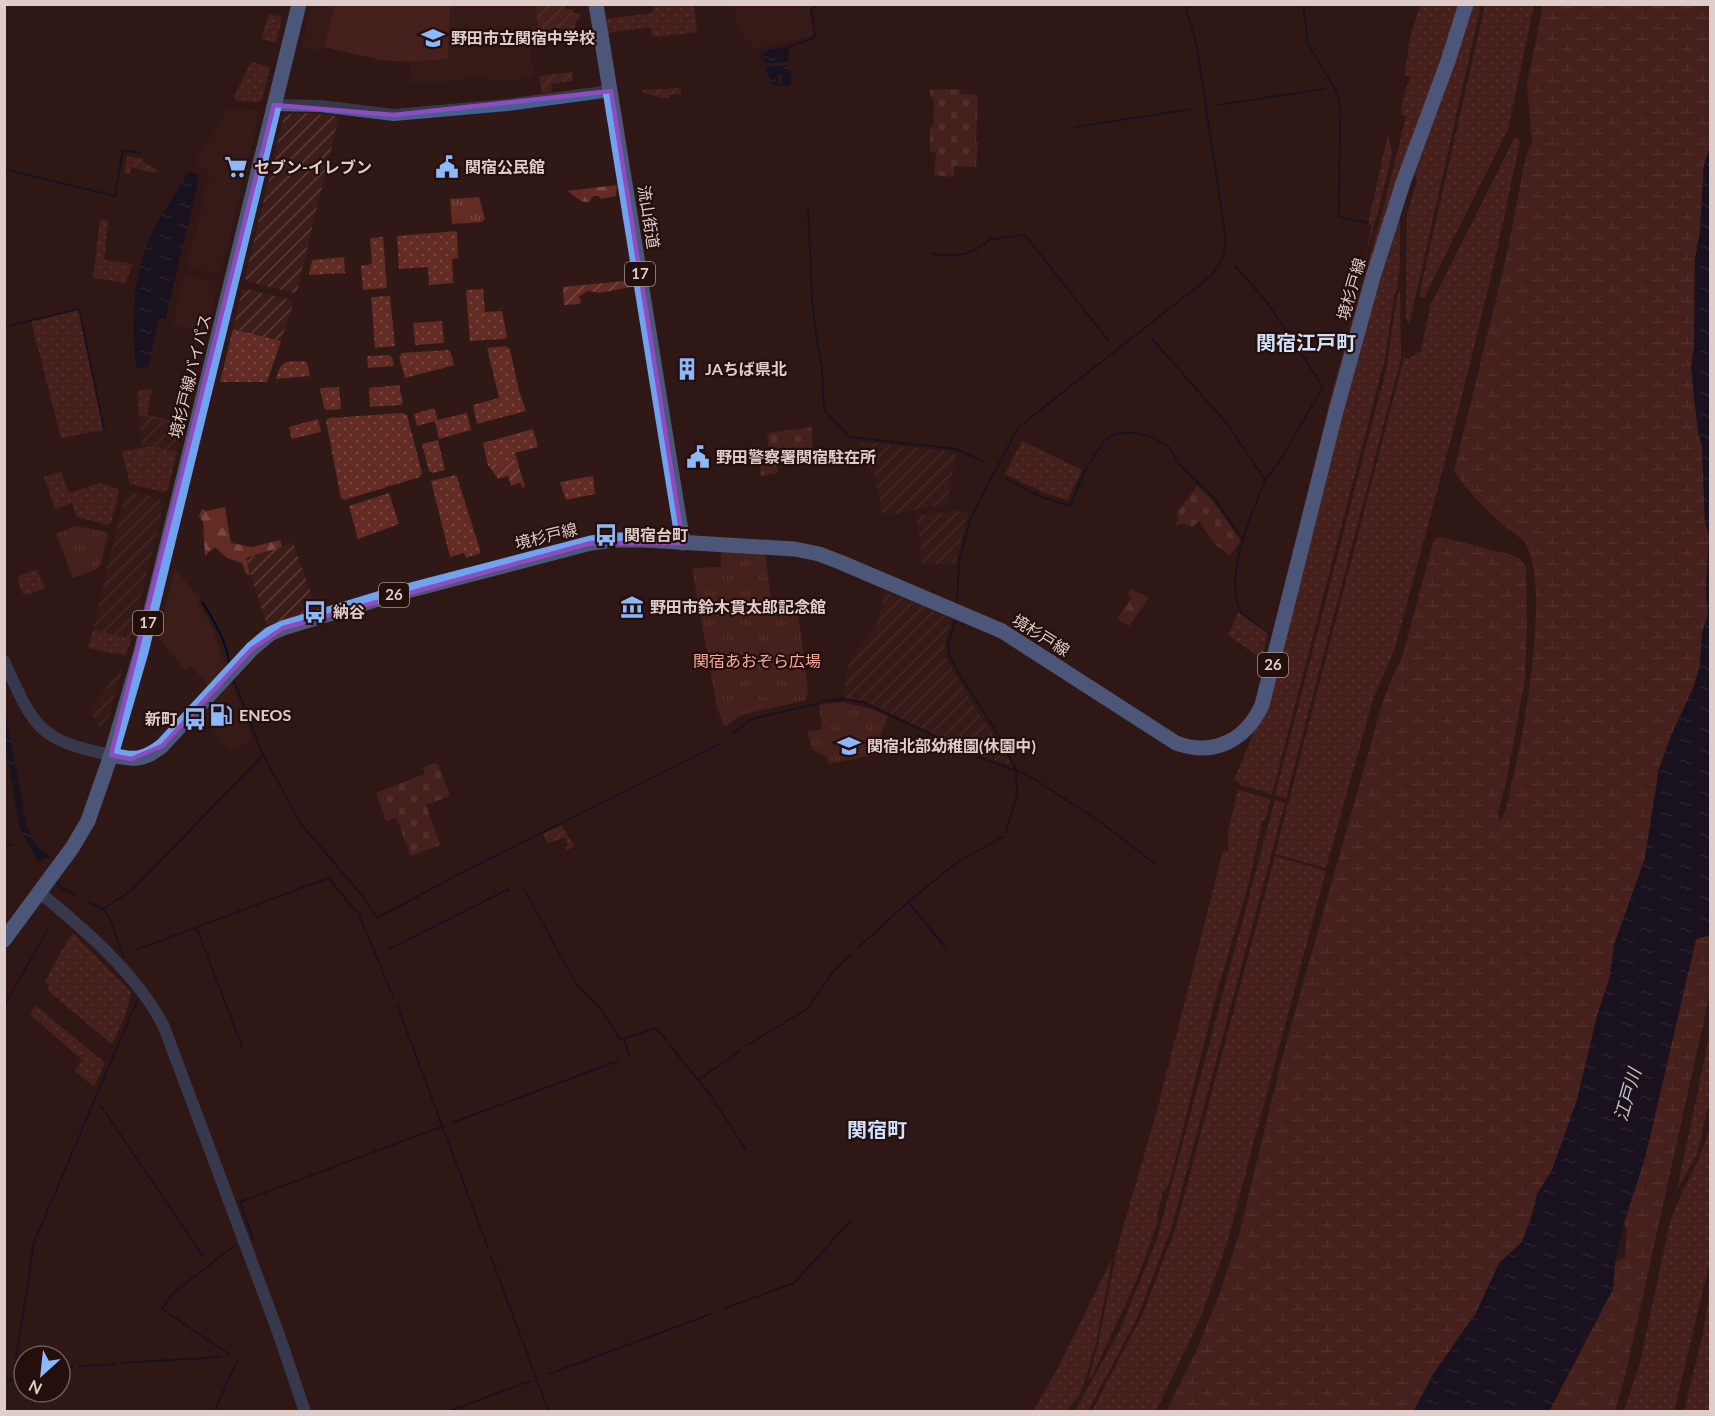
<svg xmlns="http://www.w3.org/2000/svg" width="1715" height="1416" font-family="Lato,'Noto Sans JP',sans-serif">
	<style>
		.built { fill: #3c1d19 }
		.industrial { fill: url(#industrial-furrows) }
		.grass { fill: url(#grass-dots) }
		.forest { fill: url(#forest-firs) }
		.wetland { fill: url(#wetland-marsh) }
		.cemetery { fill: url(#cemetery-stones) }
		.park { fill: url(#park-tufts) }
		.garden { fill: url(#garden-furrows) }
		.pitch { fill: #622b24 }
		.water { fill: url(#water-ripples) }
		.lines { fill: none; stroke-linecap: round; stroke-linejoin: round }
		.stream { stroke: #000a2c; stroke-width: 2 }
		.tertiary { stroke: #42618f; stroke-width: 12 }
		.primary { stroke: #70a3ef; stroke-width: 15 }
		.marked { fill: none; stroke: #8f4cc1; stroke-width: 4.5; stroke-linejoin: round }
		.labels { text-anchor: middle; stroke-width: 4.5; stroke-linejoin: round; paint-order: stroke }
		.shield { fill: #250f0c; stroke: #a69491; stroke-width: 1.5 }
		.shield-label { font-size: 15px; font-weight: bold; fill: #decdca }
		.poi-label { font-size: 16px; font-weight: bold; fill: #decdca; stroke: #250f0c; text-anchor: start }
		.street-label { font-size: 16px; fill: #decdca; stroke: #250f0c }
		.park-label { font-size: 16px; fill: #f7ab9f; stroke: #250f0c }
		.water-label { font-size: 18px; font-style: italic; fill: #aec7ee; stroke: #250f0c }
		.quarter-label { font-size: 20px; font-weight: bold; fill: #d0e1fb; stroke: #250f0c }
	</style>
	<defs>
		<pattern id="industrial-furrows" width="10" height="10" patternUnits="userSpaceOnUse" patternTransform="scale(1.5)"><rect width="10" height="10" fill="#3c1d19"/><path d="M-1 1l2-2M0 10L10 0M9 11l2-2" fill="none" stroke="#583d39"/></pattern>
		<pattern id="grass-dots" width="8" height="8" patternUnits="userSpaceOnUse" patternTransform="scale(1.5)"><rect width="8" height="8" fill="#622b24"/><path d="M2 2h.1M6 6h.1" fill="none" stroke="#784942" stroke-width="1.8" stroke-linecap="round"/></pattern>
		<pattern id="forest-firs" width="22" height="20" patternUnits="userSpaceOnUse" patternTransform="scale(1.5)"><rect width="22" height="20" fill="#622b24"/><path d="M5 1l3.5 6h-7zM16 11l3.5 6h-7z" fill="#784942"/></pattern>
		<pattern id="wetland-marsh" width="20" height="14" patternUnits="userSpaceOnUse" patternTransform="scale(1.5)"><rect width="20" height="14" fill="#622b24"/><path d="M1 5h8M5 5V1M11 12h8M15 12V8" fill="none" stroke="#784942"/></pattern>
		<pattern id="cemetery-stones" width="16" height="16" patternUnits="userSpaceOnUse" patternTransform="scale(1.5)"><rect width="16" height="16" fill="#622b24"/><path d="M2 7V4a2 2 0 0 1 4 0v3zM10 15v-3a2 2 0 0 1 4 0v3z" fill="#784942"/></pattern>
		<pattern id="park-tufts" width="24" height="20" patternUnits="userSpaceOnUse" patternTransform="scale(1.5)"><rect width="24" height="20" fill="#622b24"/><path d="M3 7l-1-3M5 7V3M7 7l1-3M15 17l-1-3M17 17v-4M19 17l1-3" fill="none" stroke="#784942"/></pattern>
		<pattern id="garden-furrows" width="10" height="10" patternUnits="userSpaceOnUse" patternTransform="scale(1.5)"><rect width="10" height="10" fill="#622b24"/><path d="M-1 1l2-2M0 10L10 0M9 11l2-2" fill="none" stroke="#784942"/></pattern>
		<pattern id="water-ripples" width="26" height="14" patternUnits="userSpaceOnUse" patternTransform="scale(1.5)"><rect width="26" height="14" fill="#000a2c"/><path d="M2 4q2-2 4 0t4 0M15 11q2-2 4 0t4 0" fill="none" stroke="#252c49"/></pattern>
	</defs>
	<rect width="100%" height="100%" fill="#2f1815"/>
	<!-- built -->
	<g class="built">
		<polygon points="312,5 536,5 540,47 530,48 534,77 489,82 488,76 460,78 460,81 411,83 410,62 381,60 324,47 322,50 301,49"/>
		<polygon points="733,5 817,5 811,9 813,36 755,49 739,29"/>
		<polygon points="230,108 257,110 259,113 221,272 217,274 189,267 187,264 210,173 196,163 195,160 227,110"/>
		<polygon points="188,275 215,282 217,285 206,333 173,325 184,277"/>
		<polygon points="175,569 200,599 198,603 212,626 226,667 209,686 191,666 185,670 158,636"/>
		<polygon points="231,681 253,738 229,752 201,713"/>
	</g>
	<!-- industrial -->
	<g class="industrial">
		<polygon points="308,113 336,116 338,120 297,291 294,293 247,281 245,278 284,117 288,114"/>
		<polygon points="246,289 291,300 293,304 281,341 233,329 242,291"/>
		<polygon points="139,415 183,426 177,452 154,446 142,448"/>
		<polygon points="862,442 956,452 947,504 883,516 874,474 857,452"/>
		<polygon points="129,491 163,500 164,503 131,639 93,630 125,494"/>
		<polygon points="958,511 968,513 955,565 949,563 922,565 917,516"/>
		<polygon points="293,543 317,610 267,626 246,559"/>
		<polygon points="882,590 952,618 945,644 945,657 977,711 996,738 998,737 1013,766 981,756 863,702 843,699 848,664 877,623 882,606"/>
		<polygon points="123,667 110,715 100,727 89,710"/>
	</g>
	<!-- grass -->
	<g class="grass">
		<polygon points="653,5 694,5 697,32 652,37 651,27 608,33 606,19 653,13"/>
		<path d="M1420 5H1460L1282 597 1333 388 1384 206 1406 116 1401 115C1402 101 1405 89 1411 77L1405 75V72L1410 38Z"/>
		<polygon points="1471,5 1481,5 1409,325 1406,319 1407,214 1417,181 1412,168"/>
		<polygon points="1485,5 1534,5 1508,129 1424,298 1420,297 1420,291"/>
		<polygon points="269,14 282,17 276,43 261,39"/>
		<polygon points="251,62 270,67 262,100 259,102 236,101 234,97"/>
		<polygon points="1388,134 1392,153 1380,204 1365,258 1372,225 1368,224"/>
		<polygon points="1515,137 1518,138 1520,142 1494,264 1456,420 1395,648 1373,699 1326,868 1275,854 1404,358 1408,359 1421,351 1430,306"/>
		<polygon points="1400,216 1400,261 1398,285 1394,296 1385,358 1272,794 1240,785 1240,783 1234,780 1256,727 1356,351"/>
		<polygon points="100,220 108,221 104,260 132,264 126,283 93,278"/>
		<polygon points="457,231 458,258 452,259 453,283 429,285 428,267 399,269 397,236"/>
		<polygon points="383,237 387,288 363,290 361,266 372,264 370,238"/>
		<polygon points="344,257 345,273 309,275 312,260"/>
		<polygon points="483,289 485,312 502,311 507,336 505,339 470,341 466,290"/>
		<polygon points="1400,290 1401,358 1286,798 1275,795 1387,366 1397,296"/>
		<polygon points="390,296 395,346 375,348 371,297"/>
		<polygon points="79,309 104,430 61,438 31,321"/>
		<polygon points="442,321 444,343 415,345 413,323"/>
		<polygon points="233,329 281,341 267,382 220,382"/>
		<polygon points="506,346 510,349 519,391 526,411 477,424 473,405 499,398 487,348"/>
		<polygon points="448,350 451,353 454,365 405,378 399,357 402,353"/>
		<polygon points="388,355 392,357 394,366 368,368 367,356"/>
		<path d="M304 361 307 363 310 376 276 379C282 359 284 362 304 361Z"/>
		<polygon points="399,385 403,402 401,405 370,407 369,388"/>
		<polygon points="339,387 341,409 327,410 324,408 320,388"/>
		<polygon points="152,389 147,415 184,424 183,426 139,415 137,393 139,390"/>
		<polygon points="434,408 438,420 467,413 471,430 439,439 435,421 417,426 414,414"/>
		<polygon points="402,413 407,415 422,473 420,477 344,500 341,498 326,421 329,418"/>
		<polygon points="318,419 321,432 292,439 289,427"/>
		<polygon points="533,429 538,447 515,453 525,487 522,488 514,460 488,466 483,443"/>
		<polygon points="438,440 445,470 432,473 429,471 422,444"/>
		<polygon points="1022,441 1082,470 1067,500 1045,493 1005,474"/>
		<polygon points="153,446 177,452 168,490 164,492 130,484 122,451"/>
		<polygon points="61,471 69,493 99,483 116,488 119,492 111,523 108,525 77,517 72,503 55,509 44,477"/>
		<polygon points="455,475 457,477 481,553 466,558 464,553 450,557 431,481"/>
		<polygon points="593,476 595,494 566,500 560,482"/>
		<polygon points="389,493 399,524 358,539 349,506"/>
		<polygon points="37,569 45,588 27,595 22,593 17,577"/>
		<polygon points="1239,611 1268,630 1262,659 1228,635"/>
		<polygon points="93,630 131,639 126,656 88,648"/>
		<polygon points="1238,790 1270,799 1266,818 1262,821 1249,882 1215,999 1172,1172 1168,1186 1163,1192 1157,1214 1158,1221 1137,1279 1091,1378 1089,1377 1098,1344 1118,1245 1157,1111 1223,851 1228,851 1228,832"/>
		<polygon points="1275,800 1285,803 1172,1226 1137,1318 1088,1411 1075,1411 1120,1330 1156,1242"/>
		<polygon points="1275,856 1326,871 1227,1243 1200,1319 1156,1411 1092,1411 1143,1313 1175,1230"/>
		<polygon points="73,933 131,992 126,1014 112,1044 47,990 49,985 45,982 63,948"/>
		<polygon points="35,1005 105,1063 94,1087 75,1071 82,1060 30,1014"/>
		<polygon points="1710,1033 1710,1099 1697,1154 1677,1190"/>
		<path d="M1710 1124V1261L1674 1411H1624L1640 1363 1670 1222C1682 1188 1703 1159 1710 1124Z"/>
		<polygon points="1112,1259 1096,1343 1085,1380 1079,1395 1067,1411 1033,1411 1057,1370"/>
		<polygon points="1710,1289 1710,1411 1684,1411 1703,1333"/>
	</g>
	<!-- forest -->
	<g class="forest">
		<path d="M617 185 616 196 601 199 598 196H593L590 201C581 205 575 195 567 191Z"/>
		<polygon points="225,507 231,543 252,547 280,540 282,547 246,558 250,575 246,574 242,563 227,558 215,547 205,556 203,522 199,516 202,509 207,511"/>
		<polygon points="1131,589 1149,598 1129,626 1117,619 1131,598 1128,595"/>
	</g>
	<!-- wetland -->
	<g class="wetland">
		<path d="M1543 5H1710V148L1706 157 1703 173 1700 232 1695 259 1694 347 1691 367 1698 432 1702 446 1705 522 1709 536 1706 590 1708 613 1702 634 1700 665 1694 686 1671 736 1659 769 1645 858 1614 945 1610 976 1597 1016 1577 1100 1552 1170 1537 1194 1533 1212 1522 1242 1499 1263 1476 1313 1432 1376 1414 1411 1166 1412 1196 1352 1218 1298 1239 1235 1282 1058 1379 715 1385 695 1403 654 1434 539 1440 537 1512 555 1520 559 1526 567 1527 622 1525 679 1507 778 1498 814 1500 821C1509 809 1509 791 1513 777 1525 728 1549 591 1527 546 1523 536 1511 532 1503 525 1485 509 1467 491 1454 471L1506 258 1526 156 1532 143 1527 84Z"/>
		<polygon points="1710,935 1710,993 1626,1372 1615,1411 1549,1412 1613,1289 1615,1263 1625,1258 1627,1230 1624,1223 1645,1158 1696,939"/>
	</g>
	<!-- cemetery -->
	<g class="cemetery">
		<polygon points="947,89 960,90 961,94 978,95 976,142 978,142 976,167 954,166 954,177 934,175 936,153 930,152 930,127 933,127 934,101 930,96 930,90"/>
		<polygon points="812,427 813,455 805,463 786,466 785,458 776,460 778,473 761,476 760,466 771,465 767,433"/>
		<polygon points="1197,486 1212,500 1241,541 1231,554 1229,555 1216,545 1199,521 1192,527 1184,524 1175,525 1178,520 1176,514"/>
		<polygon points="434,763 438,764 450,796 426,805 440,845 411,856 396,817 386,821 376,793 425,774 423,768"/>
	</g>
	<!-- park -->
	<g class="park">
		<polygon points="479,197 485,219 482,222 452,224 450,199"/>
		<polygon points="76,526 106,532 108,535 100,566 97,569 73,578 56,534"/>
		<polygon points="721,551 765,553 773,614 798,613 808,690 806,700 741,715 726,726 724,726 717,708 692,568 721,567"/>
		<polygon points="843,702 871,709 888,716 873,755 829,764 826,757 812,749 807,731 822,729 819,705"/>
	</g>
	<!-- garden -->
	<g class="garden">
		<polygon points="564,5 565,9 573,9 573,13 579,13 580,17 575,24 574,39 567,40 565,28 538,30 536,6"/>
		<polygon points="572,72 573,81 551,84 552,92 542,93 539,76"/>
		<polygon points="681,88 681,94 669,95 668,98 658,98 657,96 643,93 643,90"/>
		<polygon points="127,156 144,159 143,162 157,170 154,173 131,167 129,174 124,172"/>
		<polygon points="634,280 635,286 600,293 588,291 579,296 581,302 579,304 564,305 563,287"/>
		<polygon points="514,459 521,482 511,486 508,476 498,479 489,466"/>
		<polygon points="561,825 575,846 566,851 565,847 568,846 566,838 547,843 543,834"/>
	</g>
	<!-- pitch -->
	<polygon class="pitch" points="335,4 450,5 448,59 410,62 381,60 324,47"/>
	<!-- water -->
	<g class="water">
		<polygon points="785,47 789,51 788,62 764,63 762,54 770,49"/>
		<path d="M786 65C793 69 792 79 790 86H781L782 76 779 74 777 76 780 86H773L770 83 765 67Z"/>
		<polygon points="1710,148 1710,935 1696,939 1645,1158 1624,1223 1615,1263 1613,1289 1549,1411 1414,1411 1432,1376 1476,1313 1499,1263 1522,1242 1533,1212 1537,1194 1552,1170 1577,1100 1597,1016 1610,976 1614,945 1645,858 1659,769 1671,736 1694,686 1700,665 1702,634 1708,613 1706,590 1709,536 1705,522 1702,446 1698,432 1691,367 1694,347 1695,259 1700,232 1704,165"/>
		<path d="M189 171 198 175 199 178 165 321 159 320 148 367 136 368C131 320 132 274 153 231 163 211 177 191 189 171Z"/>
		<polygon points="4,704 27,827 38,847 47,853 51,858 48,859 46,858 38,862 20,829 5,746"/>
	</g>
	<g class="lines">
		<!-- stream -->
		<g class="stream">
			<polyline points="1303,4 1308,44 1338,94 1340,112"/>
			<polyline points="787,48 815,37 811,9 819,4"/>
			<polyline points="1218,105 1325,89"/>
			<polyline points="1340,116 1339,217 1368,223"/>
			<polyline points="1075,127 1192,109"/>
			<polyline points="4,169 115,196 123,150 141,153"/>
			<polyline points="808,207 812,298 816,336 822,367 824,410 850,437 956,449 984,462"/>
			<polyline points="932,254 945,255 965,254 978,248 991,239 1025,235 1108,340"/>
			<polyline points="1235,266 1267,302 1323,387 1279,462 1265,480"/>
			<polyline points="4,327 79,309 104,429"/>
			<path d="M1153 340 1228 425 1265 480C1251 518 1223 573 1241 613L1269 633"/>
			<polyline points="1006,479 1041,497 1070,506 1085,470 1104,441 1112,435 1128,432 1150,436 1170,448 1179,464 1213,497 1243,540"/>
			<path d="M202 602C214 620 227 642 229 663"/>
			<path d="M957 604 959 561 971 517 1015 433 1021 425 1211 276C1223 260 1226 254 1225 234L1197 47 1185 4"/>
			<polyline points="956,620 948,643 949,654 962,679 997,733 1016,770 1017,795 1006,832"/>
			<polyline points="824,701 843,699 863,702 981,758 1025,774 1037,781 1099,821 1155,864"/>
			<polyline points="732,734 752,719 819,703"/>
			<polyline points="263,755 301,824 361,894 377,918 463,872 720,744"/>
			<polyline points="4,847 13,844"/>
			<polyline points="56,882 60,887 76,895"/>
			<polyline points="523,887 576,984 601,1009 619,1038 623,1039 656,1028 666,1040"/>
			<polyline points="89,902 103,909 109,916 124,958"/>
			<polyline points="103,909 132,890 263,755 233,679"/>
			<polyline points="197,929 243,1049"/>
			<polyline points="858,948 908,902"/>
			<polyline points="946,948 908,902 956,863 1004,836"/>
			<polyline points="390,949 508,889 509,892"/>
			<polyline points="136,950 328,878 358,913 393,996"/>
			<polyline points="397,1005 488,1248"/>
			<polyline points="4,1006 49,928"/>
			<polyline points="624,1039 630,1057"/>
			<polyline points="669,1044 711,1096 746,1150"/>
			<polyline points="746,1046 807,1009 833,972 851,954"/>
			<polyline points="698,1080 741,1050"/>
			<polyline points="101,1106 203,1256"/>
			<polyline points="454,1122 618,1061"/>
			<polyline points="251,1239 253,1238 240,1202 443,1126"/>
			<polyline points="491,1257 549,1412"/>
			<polyline points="723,1309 794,1283 851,1220"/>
			<polyline points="229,1354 162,1309 172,1294 235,1245"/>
			<polyline points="121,1363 221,1357"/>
			<polyline points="79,1366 116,1364"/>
			<polyline points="60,1367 73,1366"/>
			<polyline points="549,1374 711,1314"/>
			<polyline points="13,1379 24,1375"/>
			<polyline points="4,1382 13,1379 34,1242 138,999"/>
			<polyline points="214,1412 237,1361"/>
			<polyline points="447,1412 530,1381"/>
		</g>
		<!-- tertiary -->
		<g class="tertiary">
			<polyline points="274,105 320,106 394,115 507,105 611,91"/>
			<path d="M4 661C34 727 37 740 111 755"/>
			<path d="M39 892C83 928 139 976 164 1027L278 1332 305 1412"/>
		</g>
		<!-- primary -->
		<g class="primary">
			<polyline points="596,4 683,543"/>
			<path d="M111 755C134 760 143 761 162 746L252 649 270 634 283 628 388 596 591 543 614 540H645L795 549 819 554 840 562 1002 631 1176 743C1214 757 1246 740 1262 705L1336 411 1373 277 1404 180 1448 61 1466 4"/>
			<polyline points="4,940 72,848 88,821 111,755 141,652 299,4"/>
		</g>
	</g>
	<!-- marked area -->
	<path d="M0 0H1715V1416H0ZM611 91 683 543H591L283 628 252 649 162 746 131 759 111 755 274 105 394 115Z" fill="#2f1815" fill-opacity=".55" fill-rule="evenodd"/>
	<path class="marked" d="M611 91 683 543H591L283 628 252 649 162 746 131 759 111 755 274 105 394 115Z"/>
	<!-- icons -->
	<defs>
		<g id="school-bare" transform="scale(1.8)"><path d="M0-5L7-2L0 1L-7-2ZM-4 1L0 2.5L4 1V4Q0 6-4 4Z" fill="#8cb9fc" stroke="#250f0c" stroke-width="2.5" paint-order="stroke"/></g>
		<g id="supermarket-bare" transform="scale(1.8)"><path d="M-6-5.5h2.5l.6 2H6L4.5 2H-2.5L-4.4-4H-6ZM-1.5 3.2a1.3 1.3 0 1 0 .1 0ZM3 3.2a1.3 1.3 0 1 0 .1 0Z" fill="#8cb9fc" stroke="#250f0c" stroke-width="2.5" paint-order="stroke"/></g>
		<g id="civic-bare" transform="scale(1.8)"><path d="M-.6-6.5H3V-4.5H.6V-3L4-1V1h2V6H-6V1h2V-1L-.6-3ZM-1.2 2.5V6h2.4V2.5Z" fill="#8cb9fc" stroke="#250f0c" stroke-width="2.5" paint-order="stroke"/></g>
		<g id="building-bare" transform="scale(1.8)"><path d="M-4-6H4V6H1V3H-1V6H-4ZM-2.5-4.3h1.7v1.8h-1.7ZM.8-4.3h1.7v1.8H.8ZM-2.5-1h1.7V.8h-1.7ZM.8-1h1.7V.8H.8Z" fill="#8cb9fc" stroke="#250f0c" stroke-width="2.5" paint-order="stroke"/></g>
		<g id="bus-bare" transform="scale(1.8)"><path d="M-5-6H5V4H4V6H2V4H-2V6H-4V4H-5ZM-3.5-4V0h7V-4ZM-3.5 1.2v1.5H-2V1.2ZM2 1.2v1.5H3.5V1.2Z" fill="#8cb9fc" stroke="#250f0c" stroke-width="2.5" paint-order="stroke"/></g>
		<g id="museum-bare" transform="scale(1.8)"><path d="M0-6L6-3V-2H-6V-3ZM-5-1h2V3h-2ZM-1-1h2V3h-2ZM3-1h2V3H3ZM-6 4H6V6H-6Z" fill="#8cb9fc" stroke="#250f0c" stroke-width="2.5" paint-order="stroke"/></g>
		<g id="fuel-bare" transform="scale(1.8)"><path d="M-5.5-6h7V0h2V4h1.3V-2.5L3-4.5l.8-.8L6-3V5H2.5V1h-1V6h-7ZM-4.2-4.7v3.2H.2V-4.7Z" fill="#8cb9fc" stroke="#250f0c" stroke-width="2.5" paint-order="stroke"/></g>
	</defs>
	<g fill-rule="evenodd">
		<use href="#school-bare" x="433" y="38"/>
		<use href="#supermarket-bare" x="236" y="167"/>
		<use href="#civic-bare" x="447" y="167"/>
		<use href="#building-bare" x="687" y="369"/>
		<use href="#civic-bare" x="698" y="457"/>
		<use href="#bus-bare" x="606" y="535"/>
		<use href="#museum-bare" x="632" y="607"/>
		<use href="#bus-bare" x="315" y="612"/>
		<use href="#fuel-bare" x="221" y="715"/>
		<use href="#bus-bare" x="195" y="719"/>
		<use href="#school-bare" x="849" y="746"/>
	</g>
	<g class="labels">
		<!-- shield labels -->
		<g class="shield">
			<rect x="625" y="262" width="30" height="24" rx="4.5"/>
			<rect x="379" y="583" width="30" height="24" rx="4.5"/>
			<rect x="133" y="611" width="30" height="24" rx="4.5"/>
			<rect x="1258" y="653" width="30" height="24" rx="4.5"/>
		</g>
		<g class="shield-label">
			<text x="640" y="279">17</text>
			<text x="394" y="600">26</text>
			<text x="148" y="628">17</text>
			<text x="1273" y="670">26</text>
		</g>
		<!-- poi labels -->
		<g class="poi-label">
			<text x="451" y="44">野田市立関宿中学校</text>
			<text x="254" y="173">セブン-イレブン</text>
			<text x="465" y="173">関宿公民館</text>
			<text x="705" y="375">JAちば県北</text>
			<text x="716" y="463">野田警察署関宿駐在所</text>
			<text x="624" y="541">関宿台町</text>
			<text x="650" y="613">野田市鈴木貫太郎記念館</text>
			<text x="333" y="618">納谷</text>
			<text x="239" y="721">ENEOS</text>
			<text x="177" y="725" text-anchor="end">新町</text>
			<text x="867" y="752">関宿北部幼稚園(休園中)</text>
		</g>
		<!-- street labels -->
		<g class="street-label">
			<text transform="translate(649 217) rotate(81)" y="6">流山街道</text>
			<text transform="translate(1351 289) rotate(-74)" y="6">境杉戸線</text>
			<text transform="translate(190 376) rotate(-76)" y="6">境杉戸線バイパス</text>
			<text transform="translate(546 536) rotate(-14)" y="6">境杉戸線</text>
			<text transform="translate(1041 635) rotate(32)" y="6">境杉戸線</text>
		</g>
		<!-- park labels -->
		<g class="park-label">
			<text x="757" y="667">関宿あおぞら広場</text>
		</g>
		<!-- water labels -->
		<g class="water-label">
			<text transform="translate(1628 1095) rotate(-74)" y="6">江戸川</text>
		</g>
		<!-- quarter labels -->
		<g class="quarter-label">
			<text x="1306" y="350">関宿江戸町</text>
			<text x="877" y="1137">関宿町</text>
		</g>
	</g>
	<!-- border -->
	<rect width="1715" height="1416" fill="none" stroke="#decdca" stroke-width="12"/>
	<!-- north arrow -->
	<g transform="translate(42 1374) rotate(207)"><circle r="28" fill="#250f0c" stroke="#6f5b58" stroke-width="1.5"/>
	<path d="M0-4.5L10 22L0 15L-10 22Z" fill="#8cb9fc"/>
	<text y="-9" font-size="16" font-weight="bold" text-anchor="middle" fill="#decdca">N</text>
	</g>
</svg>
